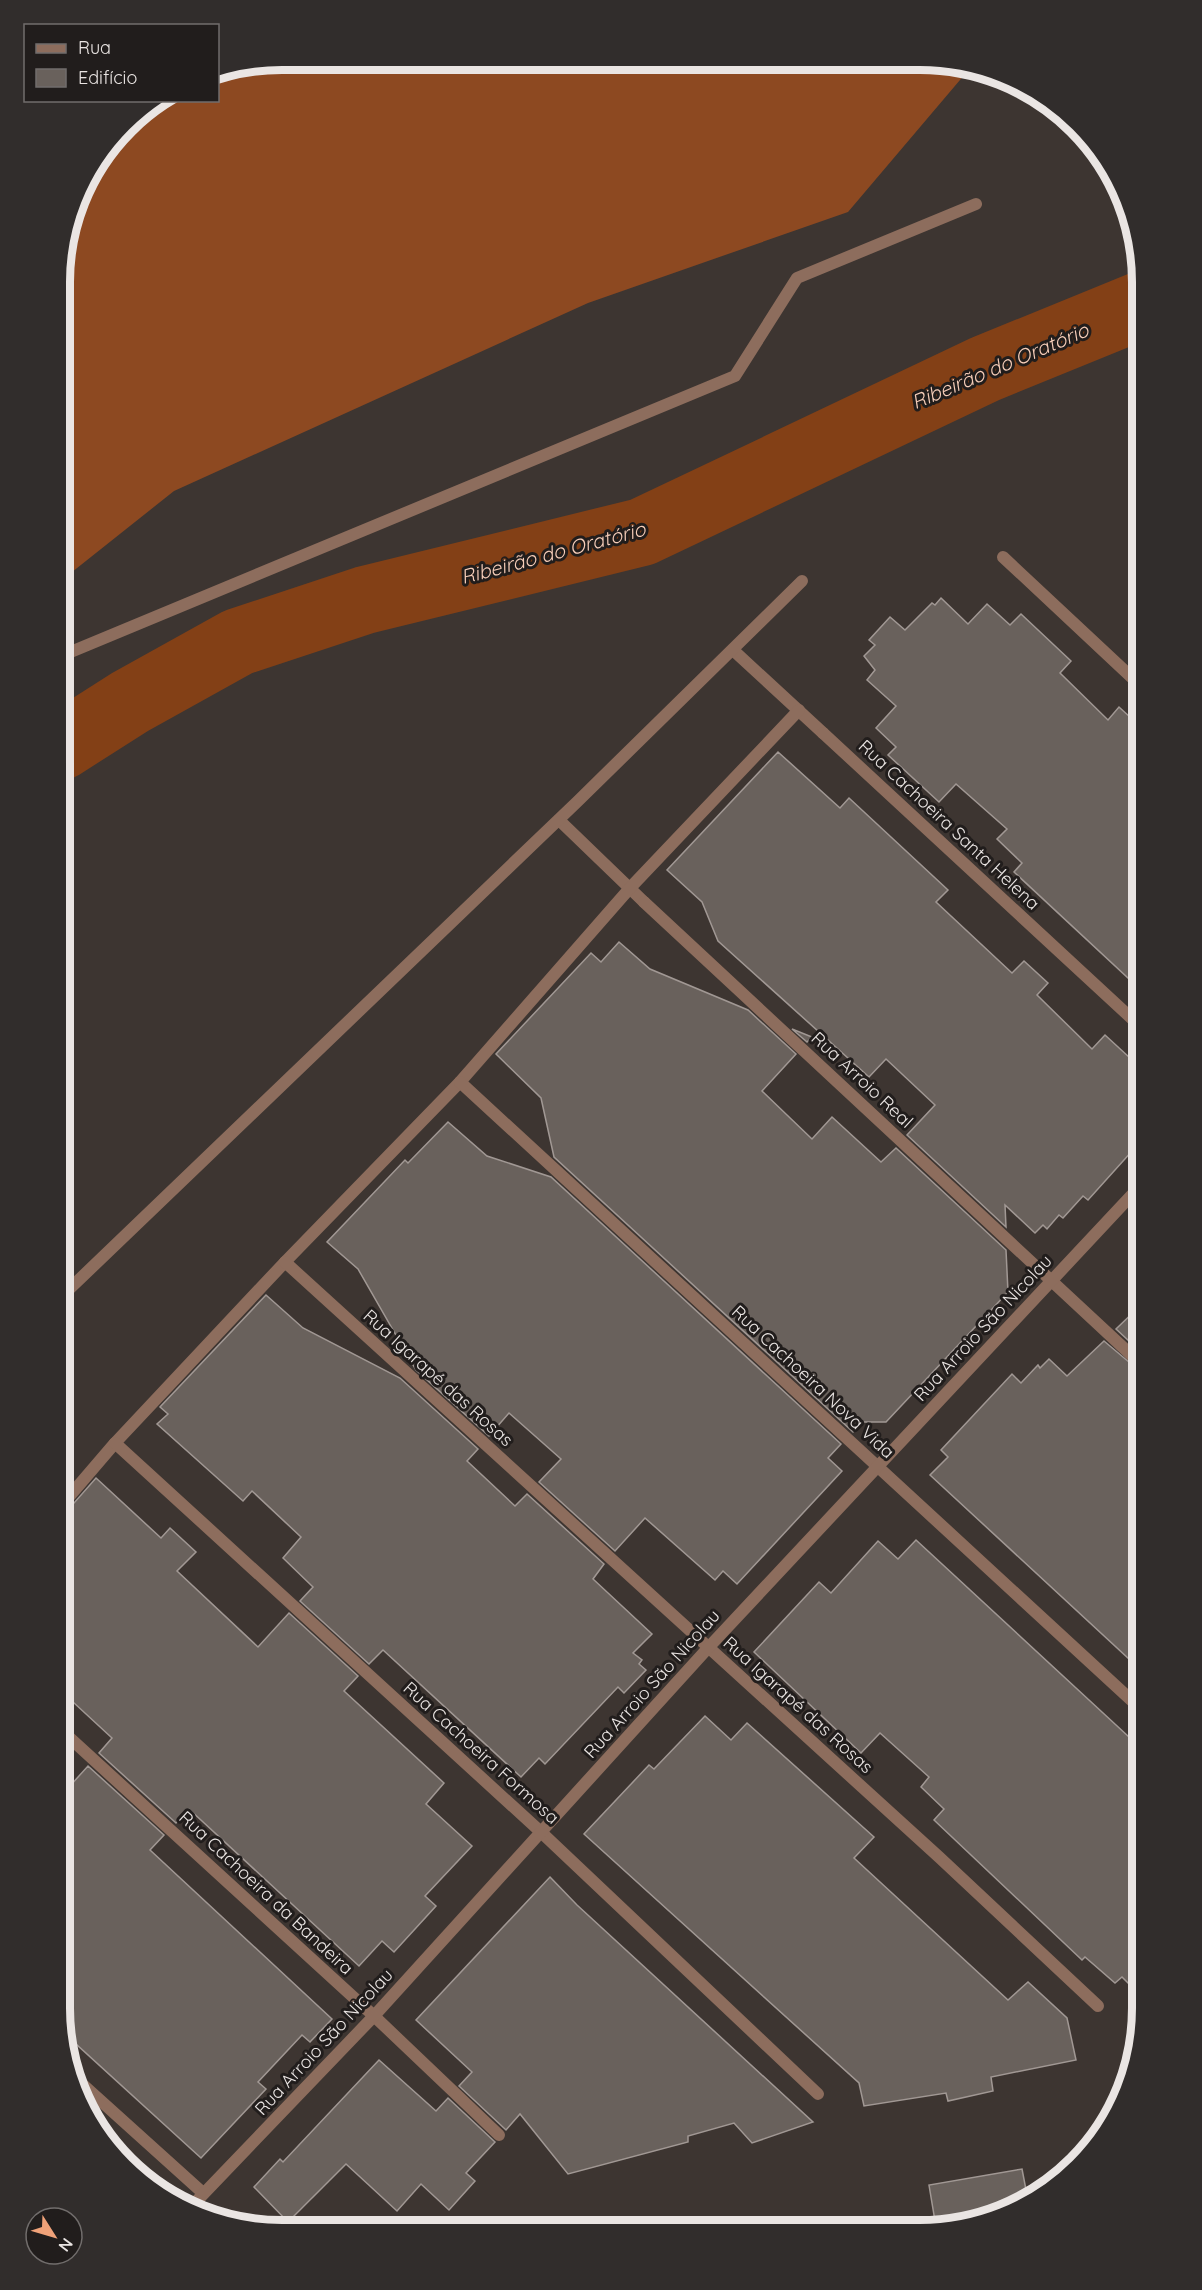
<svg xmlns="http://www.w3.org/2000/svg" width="1202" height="2290" font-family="Quicksand,sans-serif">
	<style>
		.forest { fill: #8d4921 }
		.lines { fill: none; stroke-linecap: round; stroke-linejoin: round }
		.river { stroke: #834016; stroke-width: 68 }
		.building { fill: #69615c; stroke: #a19894; stroke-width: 1.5 }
		.service { stroke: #8d6d5d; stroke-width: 12 }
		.pedestrian { stroke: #8d6d5d; stroke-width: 12 }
		.minor { stroke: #8d6d5d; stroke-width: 12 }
		.labels { text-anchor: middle; stroke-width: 6; stroke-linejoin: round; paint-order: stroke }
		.street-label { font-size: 18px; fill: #eae5e3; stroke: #211d1c }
		.water-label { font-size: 20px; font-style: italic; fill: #f7ceb9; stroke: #211d1c }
		.rim { fill: none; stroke: #eae5e3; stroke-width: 8 }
	</style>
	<rect width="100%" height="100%" fill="#3d3531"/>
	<!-- forest -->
	<polygon class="forest" points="283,60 962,64 971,67 848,212 588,303 174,491 62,580 62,254 83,184 136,115 160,101 218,100 218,73"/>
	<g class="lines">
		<!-- river -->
		<polyline class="river" points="61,746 130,702 238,642 365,600 642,532 985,369 1142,305"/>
	</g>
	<!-- building -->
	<g class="building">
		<polygon points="941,598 968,624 987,604 1010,625 1021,614 1071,661 1060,673 1108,720 1119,707 1142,728 1142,991 1014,872 1022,863 997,839 1007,829 956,784 939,802 888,755 896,747 876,728 896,706 867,680 875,670 864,656 875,645 869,640 890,617 905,630 932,603 935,605"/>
		<polygon points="778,752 840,808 849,798 948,890 936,902 1012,973 1024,961 1048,983 1037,995 1092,1049 1105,1035 1142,1069 1142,1140 1088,1200 1083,1196 1063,1218 1059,1215 1047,1229 1043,1225 1035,1233 1005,1205 1006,1227 907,1135 935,1105 886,1059 869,1077 718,941 702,902 667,870"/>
		<polygon points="619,942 650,969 748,1010 796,1054 762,1091 812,1139 832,1117 881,1162 896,1148 1006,1250 1008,1292 886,1422 862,1422 853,1432 554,1157 541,1098 496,1054 591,953 601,962"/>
		<polygon points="792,1029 812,1037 807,1042"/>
		<polygon points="448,1122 487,1156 551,1177 841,1444 828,1458 842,1471 737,1584 723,1571 715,1580 645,1518 615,1551 539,1482 561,1459 509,1413 489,1436 416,1370 358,1269 327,1242 405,1160 408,1163"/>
		<polygon points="266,1295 303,1328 400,1378 478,1449 467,1461 515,1506 527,1494 604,1564 593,1579 652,1634 633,1653 642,1660 639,1664 646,1670 624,1693 618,1687 545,1764 539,1758 521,1777 383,1650 369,1664 300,1601 313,1587 283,1558 301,1537 252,1491 243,1501 157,1424 168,1414 160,1407"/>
		<polygon points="1142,1304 1142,1353 1116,1329"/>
		<polygon points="1104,1341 1142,1373 1142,1671 930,1475 948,1457 941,1450 1012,1374 1021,1383 1038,1365 1040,1368 1049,1359 1067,1376"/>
		<polygon points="96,1478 161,1538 170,1528 196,1552 177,1571 258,1647 289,1613 358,1676 344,1691 444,1783 426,1804 472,1846 425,1896 436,1906 394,1952 382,1941 359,1966 189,1809 176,1823 99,1753 112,1738 60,1690 61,1514 67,1511"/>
		<polygon points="916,1540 1142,1749 1142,1997 1122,1977 1115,1983 1085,1957 1082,1960 934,1820 944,1809 921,1787 929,1777 880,1733 861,1753 754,1652 819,1582 831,1593 878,1541 898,1559"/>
		<polygon points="705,1716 731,1740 747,1723 874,1837 854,1858 1008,2000 1028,1982 1067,2018 1076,2060 991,2077 993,2091 948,2101 946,2093 864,2106 859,2083 584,1834 649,1765 654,1769"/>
		<polygon points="88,1766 164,1835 150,1850 332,2019 310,2042 302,2035 258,2082 266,2089 201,2158 64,2033 60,2007 60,1797"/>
		<polygon points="550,1877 577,1905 813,2122 752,2143 734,2123 688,2136 688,2142 568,2174 520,2114 506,2130 459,2086 472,2072 416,2020"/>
		<polygon points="379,2060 436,2111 448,2098 495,2142 466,2173 475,2181 449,2210 421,2184 397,2211 346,2164 288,2222 254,2187 280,2159 283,2162"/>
		<polygon points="1022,2169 1028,2200 991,2218 936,2227 929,2185"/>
	</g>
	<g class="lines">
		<!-- service -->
		<polyline class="service" points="61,656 735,376 797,278 976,204"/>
		<!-- pedestrian -->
		<g class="pedestrian">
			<polyline points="733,650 823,733"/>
			<polyline points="559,820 644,902"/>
			<polyline points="61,1506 115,1443 285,1262 460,1082 630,888 799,710"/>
		</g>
		<!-- minor -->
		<g class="minor">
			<polyline points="1003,557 1142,687"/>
			<polyline points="823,733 1142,1028"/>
			<polyline points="644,902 1142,1365"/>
			<polyline points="460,1082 1142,1710"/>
			<polyline points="285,1262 939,1857 1098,2006"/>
			<polyline points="61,1297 578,801 802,581"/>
			<polyline points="115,1443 542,1833 818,2094"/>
			<polyline points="60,1729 374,2016 499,2135"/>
			<polyline points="71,2074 203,2193"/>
			<polyline points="189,2209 374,2016 708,1648 1142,1184"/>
		</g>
	</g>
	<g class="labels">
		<!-- street labels -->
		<g class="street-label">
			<text transform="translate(949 825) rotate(43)" y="6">Rua Cachoeira Santa Helena</text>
			<text transform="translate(862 1080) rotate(43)" y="6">Rua Arroio Real</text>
			<text transform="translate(983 1328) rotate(-47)" y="6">Rua Arroio São Nicolau</text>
			<text transform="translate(438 1378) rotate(42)" y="6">Rua Igarapé das Rosas</text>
			<text transform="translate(813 1382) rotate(43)" y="6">Rua Cachoeira Nova Vida</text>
			<text transform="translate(652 1684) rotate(-48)" y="6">Rua Arroio São Nicolau</text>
			<text transform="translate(798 1705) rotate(42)" y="6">Rua Igarapé das Rosas</text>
			<text transform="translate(481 1753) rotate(42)" y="6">Rua Cachoeira Formosa</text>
			<text transform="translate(266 1893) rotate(43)" y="6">Rua Cachoeira da Bandeira</text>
			<text transform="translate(324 2042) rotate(-47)" y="6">Rua Arroio São Nicolau</text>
		</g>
		<!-- water labels -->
		<g class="water-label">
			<text transform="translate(1000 366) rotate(-23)" y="7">Ribeirão do Oratório</text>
			<text transform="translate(553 553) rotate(-15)" y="7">Ribeirão do Oratório</text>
		</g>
	</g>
	<!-- crop -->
	<path d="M0 0H1202V2290H0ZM282 70H920A212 212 0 0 1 1132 282V2008A212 212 0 0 1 920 2220H282A212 212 0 0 1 70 2008V282A212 212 0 0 1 282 70Z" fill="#312d2c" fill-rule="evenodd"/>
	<path class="rim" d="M282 70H920A212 212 0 0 1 1132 282V2008A212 212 0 0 1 920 2220H282A212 212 0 0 1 70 2008V282A212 212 0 0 1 282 70Z"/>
	<!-- legend -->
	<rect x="24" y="24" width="195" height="78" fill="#211d1c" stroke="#716d6c" stroke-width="1.5"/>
	<rect x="36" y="44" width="30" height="9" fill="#8d6d5d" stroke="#716d6c" stroke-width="1.5"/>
	<text x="78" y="54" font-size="18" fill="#eae5e3">Rua</text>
	<rect x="36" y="69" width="30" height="18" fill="#69615c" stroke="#716d6c" stroke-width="1.5"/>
	<text x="78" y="84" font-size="18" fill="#eae5e3">Edifício</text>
	<!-- north arrow -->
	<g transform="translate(54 2236) rotate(127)"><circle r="28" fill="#211d1c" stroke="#716d6c" stroke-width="1.5"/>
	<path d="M0-4.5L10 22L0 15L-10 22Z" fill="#f0a279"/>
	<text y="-9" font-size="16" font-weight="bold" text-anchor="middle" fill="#eae5e3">N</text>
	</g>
</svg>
